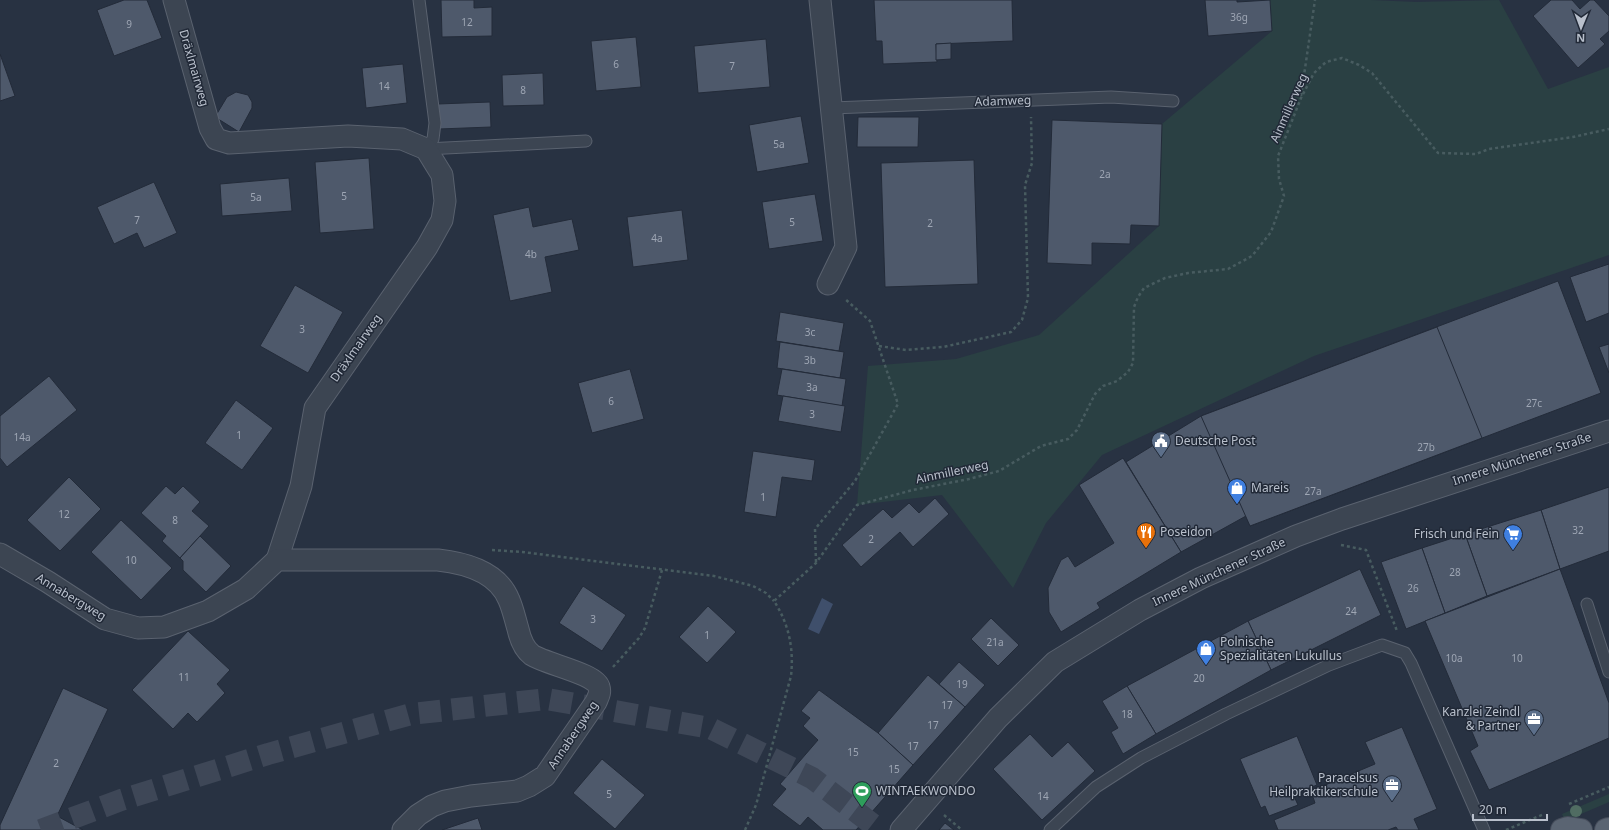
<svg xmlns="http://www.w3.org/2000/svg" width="1609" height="830" font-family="'Noto Sans',sans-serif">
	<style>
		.green { fill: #2a4043 }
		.water { fill: #3f4f6b }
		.building { fill: #4e596b; stroke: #232b39 }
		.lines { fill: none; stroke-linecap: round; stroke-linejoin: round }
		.secondary-tunnel { stroke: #3e4757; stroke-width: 22; stroke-dasharray: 22 11; stroke-linecap: butt }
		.lane-casing { stroke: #5a626f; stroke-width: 13 }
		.street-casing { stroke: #5a626f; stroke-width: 23 }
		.primary-casing { stroke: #464d5b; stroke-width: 24 }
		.path { stroke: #485c60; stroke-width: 2.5; stroke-dasharray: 3 3; stroke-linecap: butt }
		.lane { stroke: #3c4552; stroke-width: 11 }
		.street { stroke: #3c4552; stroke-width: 21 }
		.primary { stroke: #5a6472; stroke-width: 22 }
		.tree { fill: #506c62 }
		.labels { text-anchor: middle; stroke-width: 3; stroke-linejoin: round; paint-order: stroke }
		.number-label { font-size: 10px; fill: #9ea6b4 }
		.street-label { font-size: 12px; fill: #b9c0cc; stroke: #212937 }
		.poi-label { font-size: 12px; fill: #b9c0cc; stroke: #212937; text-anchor: start }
	</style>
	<rect width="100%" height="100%" fill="#283242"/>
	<!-- green -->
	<g class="green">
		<polygon points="1270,0 1371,0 1416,2 1499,0 1548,89 1609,67 1609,255 1314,356 1102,455 1046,523 1013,588 942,495 857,505 868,366 956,359 1039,335 1159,226 1162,124 1272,31"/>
		<polygon points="1609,794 1609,802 1565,821 1562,814"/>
	</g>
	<!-- water -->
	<polygon class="water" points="822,598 833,604 819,634 808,629"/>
	<!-- building -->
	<g class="building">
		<polygon points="124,0 147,0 162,38 114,56 97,10"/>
		<polygon points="441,0 474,0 474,8 492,7 492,36 442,37"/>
		<polygon points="874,0 1012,0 1013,41 936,44 937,62 883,64 882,41 876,41"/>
		<polygon points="1205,0 1237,0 1237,2 1270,0 1272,31 1208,36"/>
		<polygon points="1551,0 1572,0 1580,9 1590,0 1594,0 1609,16 1609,31 1600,39 1605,44 1578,68 1533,16"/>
		<polygon points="636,37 641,87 596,91 591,41"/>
		<polygon points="766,39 770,87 698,93 694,46"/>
		<polygon points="951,43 951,59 936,60 936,44"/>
		<polygon points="0,54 15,96 0,101"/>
		<polygon points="403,64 407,103 366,108 362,68"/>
		<polygon points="543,73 544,105 503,106 502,75"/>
		<polygon points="236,92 248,95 252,102 252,108 239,132 215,117 227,97"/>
		<polygon points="490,102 491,127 439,129 438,104"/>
		<polygon points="801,116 809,163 757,172 749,125"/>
		<polygon points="858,117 919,117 918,147 857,147"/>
		<polygon points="1052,120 1162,124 1159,226 1131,225 1130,244 1092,243 1092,265 1047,263"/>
		<polygon points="369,158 374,229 320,233 315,162"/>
		<polygon points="974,160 978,284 885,287 881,163"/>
		<polygon points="289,178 292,211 222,216 220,184"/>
		<polygon points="154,182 177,233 144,248 137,233 114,244 97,207"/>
		<polygon points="815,194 823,241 769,249 762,202"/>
		<polygon points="529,207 533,227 572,219 579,250 545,257 552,292 510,301 493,215"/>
		<polygon points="682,210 688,260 633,267 627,217"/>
		<polygon points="1609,264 1609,313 1586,322 1570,277"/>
		<polygon points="1558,281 1601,393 1250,526 1246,516 1181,552 1126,462 1201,416"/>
		<polygon points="295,285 343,312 308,373 260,346"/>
		<polygon points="780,312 844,323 839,351 776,341"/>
		<polygon points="1437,327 1482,438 1250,526 1201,416"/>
		<polygon points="780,342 844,352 840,378 777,368"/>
		<polygon points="1609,344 1609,373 1599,347"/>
		<polygon points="630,369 644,419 592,433 578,383"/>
		<polygon points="782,369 846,379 842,406 777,395"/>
		<polygon points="49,376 77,410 7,467 0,458 0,416"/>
		<polygon points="783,396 845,406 841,432 778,421"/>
		<polygon points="236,400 273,428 242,470 205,443"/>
		<polygon points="753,451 815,460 812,481 782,477 776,517 744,512"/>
		<polygon points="1123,458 1181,552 1097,603 1100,608 1061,632 1049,612 1048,588 1061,560 1068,556 1075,567 1114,543 1079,485"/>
		<polygon points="69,477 101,509 60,551 27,520"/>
		<polygon points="166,486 175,494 183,486 200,502 192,511 209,526 180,558 162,541 166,536 141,513"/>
		<polygon points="1609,487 1609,551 1560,569 1541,510"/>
		<polygon points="935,498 949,514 913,547 900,532 861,567 842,545 883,509 892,518 909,503 919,513"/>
		<polygon points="1541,510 1560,569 1487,596 1465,534"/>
		<polygon points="121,520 172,568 141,600 91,552"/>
		<polygon points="1465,534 1487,596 1445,613 1422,548"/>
		<polygon points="200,536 231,566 206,592 183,570 183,561 180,558"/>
		<polygon points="1422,548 1445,613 1406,629 1381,562"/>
		<polygon points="1360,569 1381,615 1271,670 1248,621"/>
		<polygon points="1560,569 1609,703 1609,738 1489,790 1470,751 1478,746 1425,621"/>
		<polygon points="583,586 626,615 602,651 559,623"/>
		<polygon points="708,606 736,632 707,663 679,637"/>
		<polygon points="991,618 1019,645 998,666 971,639"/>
		<polygon points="1248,621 1271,670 1156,734 1127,686"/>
		<polygon points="188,631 230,670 217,684 225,693 197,722 188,713 173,729 132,690"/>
		<polygon points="959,662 985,685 965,707 939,684"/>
		<polygon points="928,675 965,707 913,765 878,733"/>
		<polygon points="1127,686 1156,734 1123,754 1111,732 1118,728 1102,701"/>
		<polygon points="63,688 108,709 57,816 83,830 0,830 0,825"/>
		<polygon points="819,690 878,733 913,765 856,830 823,830 808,817 800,826 772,805 786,789 780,784 818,740 803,726 810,718 801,711"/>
		<polygon points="1402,727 1437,809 1414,819 1419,830 1398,830 1396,827 1388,830 1278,830 1274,820 1315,803 1311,791 1375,764 1365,742"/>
		<polygon points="1030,734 1052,757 1068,742 1095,771 1042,820 993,769"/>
		<polygon points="1297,736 1317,785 1293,794 1298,805 1269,816 1265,806 1261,808 1240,759"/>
		<polygon points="602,759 645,795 615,829 573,793"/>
		<polygon points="478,818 482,830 442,830"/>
		<polygon points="945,823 954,830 939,830"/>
	</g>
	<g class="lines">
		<!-- secondary-tunnel -->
		<polyline class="secondary-tunnel" points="41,830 121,800 268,754 411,714 547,699 710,728 812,778 880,830"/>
		<!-- lane casing -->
		<g class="lane-casing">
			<g id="lane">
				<polyline points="419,0 435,123 433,139 426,149"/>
				<polyline points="832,108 1111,97 1173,101"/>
				<polyline points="426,149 586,141"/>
				<polyline points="1587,604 1609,672"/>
				<polyline points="1050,830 1096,787 1141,758 1226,714 1329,665 1382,645 1405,653 1411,663 1484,830"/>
			</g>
		</g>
		<!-- street casing -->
		<g class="street-casing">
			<g id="street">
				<polyline points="174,0 210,128 216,139 229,143 348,136 402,139 426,149 442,175 445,201 442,220 427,247 315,408 301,486 277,560"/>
				<polyline points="820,0 846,247 828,284"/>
				<path d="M0 554 48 582 105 619 138 628 164 627 208 611 246 589 277 560H438C465 563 498 572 509 600 513 609 515 619 518 629 520 638 524 649 532 655 546 664 596 674 599 687 601 693 598 697 596 702L545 776 529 786 517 791 471 796 445 801 432 806 418 815 403 830"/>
				<polyline points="901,830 998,718 1055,662 1140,610 1201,578 1296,536 1342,519 1609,431"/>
			</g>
		</g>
		<!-- primary casing -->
		<g class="primary-casing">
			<g id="primary">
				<polyline points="1562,830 1568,828 1581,830"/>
				<polyline points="1606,830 1609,829"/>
			</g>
		</g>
		<!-- path -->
		<g class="path">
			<polyline points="1301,96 1315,0"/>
			<polyline points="879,346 906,350 943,347 1011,332 1022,320 1028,298 1025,185 1032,163 1031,117"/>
			<polyline points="1341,545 1366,550 1397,631"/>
			<polyline points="492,550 522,552 714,576 753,586 766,593 774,601"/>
			<polyline points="816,562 815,529 855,481 898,404 870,321 845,299"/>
			<polyline points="613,667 639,638 645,628 662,570"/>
			<polyline points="1569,804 1609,787"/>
			<polyline points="944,815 962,830"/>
			<path d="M745 830 756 805 791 676C794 649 789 624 774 601L816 563 857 505 913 490 969 479 999 471 1041 446 1068 439 1077 430 1095 394 1103 386 1117 381 1128 372 1133 363 1134 307 1138 297 1144 288 1165 278 1188 273 1228 269 1252 256 1271 232 1284 196 1279 179 1278 156 1301 98 1314 73 1326 62 1342 58 1359 65 1372 73 1438 153 1476 154 1489 149 1573 137 1609 129"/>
			<polyline points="1506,830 1544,814"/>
		</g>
		<!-- lane -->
		<use href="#lane" class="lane"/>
		<!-- street -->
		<use href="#street" class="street"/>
		<!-- primary -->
		<use href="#primary" class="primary"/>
	</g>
	<!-- trees -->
	<circle class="tree" cx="1576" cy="811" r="6"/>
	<!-- icons -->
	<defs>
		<g id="civic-pin" transform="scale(1)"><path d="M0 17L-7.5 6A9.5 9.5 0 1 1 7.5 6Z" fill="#5c6f8a" stroke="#212937"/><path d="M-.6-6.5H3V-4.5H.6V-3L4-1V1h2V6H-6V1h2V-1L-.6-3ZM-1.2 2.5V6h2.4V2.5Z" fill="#fff"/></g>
		<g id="shop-pin" transform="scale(1)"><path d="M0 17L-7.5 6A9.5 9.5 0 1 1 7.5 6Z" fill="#3f7fe0" stroke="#212937"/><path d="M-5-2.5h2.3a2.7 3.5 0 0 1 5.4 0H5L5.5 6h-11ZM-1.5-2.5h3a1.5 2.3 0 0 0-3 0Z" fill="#fff"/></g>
		<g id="restaurant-pin" transform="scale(1)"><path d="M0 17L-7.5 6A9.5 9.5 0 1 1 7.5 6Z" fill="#e8710a" stroke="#212937"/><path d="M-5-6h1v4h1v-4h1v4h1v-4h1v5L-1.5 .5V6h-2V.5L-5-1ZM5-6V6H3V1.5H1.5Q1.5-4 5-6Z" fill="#fff"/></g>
		<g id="supermarket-pin" transform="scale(1)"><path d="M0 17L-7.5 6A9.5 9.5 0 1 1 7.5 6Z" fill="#3f7fe0" stroke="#212937"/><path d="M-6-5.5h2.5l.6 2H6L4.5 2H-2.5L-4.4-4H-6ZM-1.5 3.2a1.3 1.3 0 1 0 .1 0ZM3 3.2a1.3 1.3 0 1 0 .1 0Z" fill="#fff"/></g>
		<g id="office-pin" transform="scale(1)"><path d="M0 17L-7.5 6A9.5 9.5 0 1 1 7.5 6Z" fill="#5c6f8a" stroke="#212937"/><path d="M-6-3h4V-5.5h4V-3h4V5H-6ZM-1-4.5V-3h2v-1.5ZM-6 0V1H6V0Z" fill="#fff"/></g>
		<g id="stadium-pin" transform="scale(1)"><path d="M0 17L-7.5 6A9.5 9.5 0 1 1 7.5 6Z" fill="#2e9e5b" stroke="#212937"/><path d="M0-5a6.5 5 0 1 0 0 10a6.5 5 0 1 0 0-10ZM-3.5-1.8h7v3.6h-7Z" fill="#fff"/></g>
	</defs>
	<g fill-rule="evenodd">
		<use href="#civic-pin" x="1161" y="441"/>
		<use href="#shop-pin" x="1237" y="488"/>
		<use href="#restaurant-pin" x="1146" y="532"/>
		<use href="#supermarket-pin" x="1513" y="534"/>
		<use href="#shop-pin" x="1206" y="649"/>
		<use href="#office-pin" x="1534" y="719"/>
		<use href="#office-pin" x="1392" y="785"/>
		<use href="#stadium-pin" x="862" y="791"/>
	</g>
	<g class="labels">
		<!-- number labels -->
		<g class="number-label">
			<text x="1239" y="21">36g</text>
			<text x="467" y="26">12</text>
			<text x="129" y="28">9</text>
			<text x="616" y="68">6</text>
			<text x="732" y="70">7</text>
			<text x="384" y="90">14</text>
			<text x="523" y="94">8</text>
			<text x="779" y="148">5a</text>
			<text x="1105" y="178">2a</text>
			<text x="344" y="200">5</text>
			<text x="256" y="201">5a</text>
			<text x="137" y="224">7</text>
			<text x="792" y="226">5</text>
			<text x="930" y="227">2</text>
			<text x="657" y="242">4a</text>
			<text x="531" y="258">4b</text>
			<text x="302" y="333">3</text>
			<text x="810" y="336">3c</text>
			<text x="810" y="364">3b</text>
			<text x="812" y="391">3a</text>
			<text x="611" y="405">6</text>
			<text x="1534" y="407">27c</text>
			<text x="812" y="418">3</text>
			<text x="239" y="439">1</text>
			<text x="22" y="441">14a</text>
			<text x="1426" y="451">27b</text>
			<text x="1313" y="495">27a</text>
			<text x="763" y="501">1</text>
			<text x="64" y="518">12</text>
			<text x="175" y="524">8</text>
			<text x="1578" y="534">32</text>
			<text x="871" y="543">2</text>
			<text x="131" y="564">10</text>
			<text x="1455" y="576">28</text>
			<text x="1413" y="592">26</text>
			<text x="1351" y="615">24</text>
			<text x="593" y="623">3</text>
			<text x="707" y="639">1</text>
			<text x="995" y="646">21a</text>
			<text x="1454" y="662">10a</text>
			<text x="1517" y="662">10</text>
			<text x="184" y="681">11</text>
			<text x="1199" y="682">20</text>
			<text x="962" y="688">19</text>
			<text x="947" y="709">17</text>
			<text x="1127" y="718">18</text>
			<text x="933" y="729">17</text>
			<text x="913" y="750">17</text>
			<text x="853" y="756">15</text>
			<text x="56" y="767">2</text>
			<text x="894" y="773">15</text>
			<text x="609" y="798">5</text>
			<text x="1043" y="800">14</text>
		</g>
		<!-- street labels -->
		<g class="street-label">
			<text transform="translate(194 68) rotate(74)" y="4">Dräxlmairweg</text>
			<text transform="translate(1003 101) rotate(-2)" y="4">Adamweg</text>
			<text transform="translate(1289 108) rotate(-66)" y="4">Ainmillerweg</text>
			<text transform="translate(356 348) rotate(-55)" y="4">Dräxlmairweg</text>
			<text transform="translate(1522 459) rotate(-18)" y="4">Innere Münchener Straße</text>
			<text transform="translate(952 472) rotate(-12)" y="4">Ainmillerweg</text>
			<text transform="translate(1219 572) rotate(-25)" y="4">Innere Münchener Straße</text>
			<text transform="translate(71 597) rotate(31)" y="4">Annabergweg</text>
			<text transform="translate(573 735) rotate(-56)" y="4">Annabergweg</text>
		</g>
		<!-- poi labels -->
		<g class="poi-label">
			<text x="1175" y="445">Deutsche Post</text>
			<text x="1251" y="492">Mareis</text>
			<text x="1160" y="536">Poseidon</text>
			<text x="1499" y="538" text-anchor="end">Frisch und Fein</text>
			<text x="1220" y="646">Polnische<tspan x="1220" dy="14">Spezialitäten Lukullus</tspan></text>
			<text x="1520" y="716" text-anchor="end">Kanzlei Zeindl<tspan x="1520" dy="14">&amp; Partner</tspan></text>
			<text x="1378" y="782" text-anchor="end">Paracelsus<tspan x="1378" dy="14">Heilpraktikerschule</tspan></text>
			<text x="876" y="795">WINTAEKWONDO</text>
		</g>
	</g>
	<!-- north arrow -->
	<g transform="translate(1581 28) rotate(181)" stroke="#212937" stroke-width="3" paint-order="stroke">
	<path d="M0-3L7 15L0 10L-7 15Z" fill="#b9c0cc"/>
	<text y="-6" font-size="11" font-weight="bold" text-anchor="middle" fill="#b9c0cc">N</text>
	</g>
	<!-- scale -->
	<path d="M1473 814v6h74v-6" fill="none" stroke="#b9c0cc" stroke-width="2"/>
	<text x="1479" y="814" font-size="12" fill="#b9c0cc" stroke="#212937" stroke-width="3" paint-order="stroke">20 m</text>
</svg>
